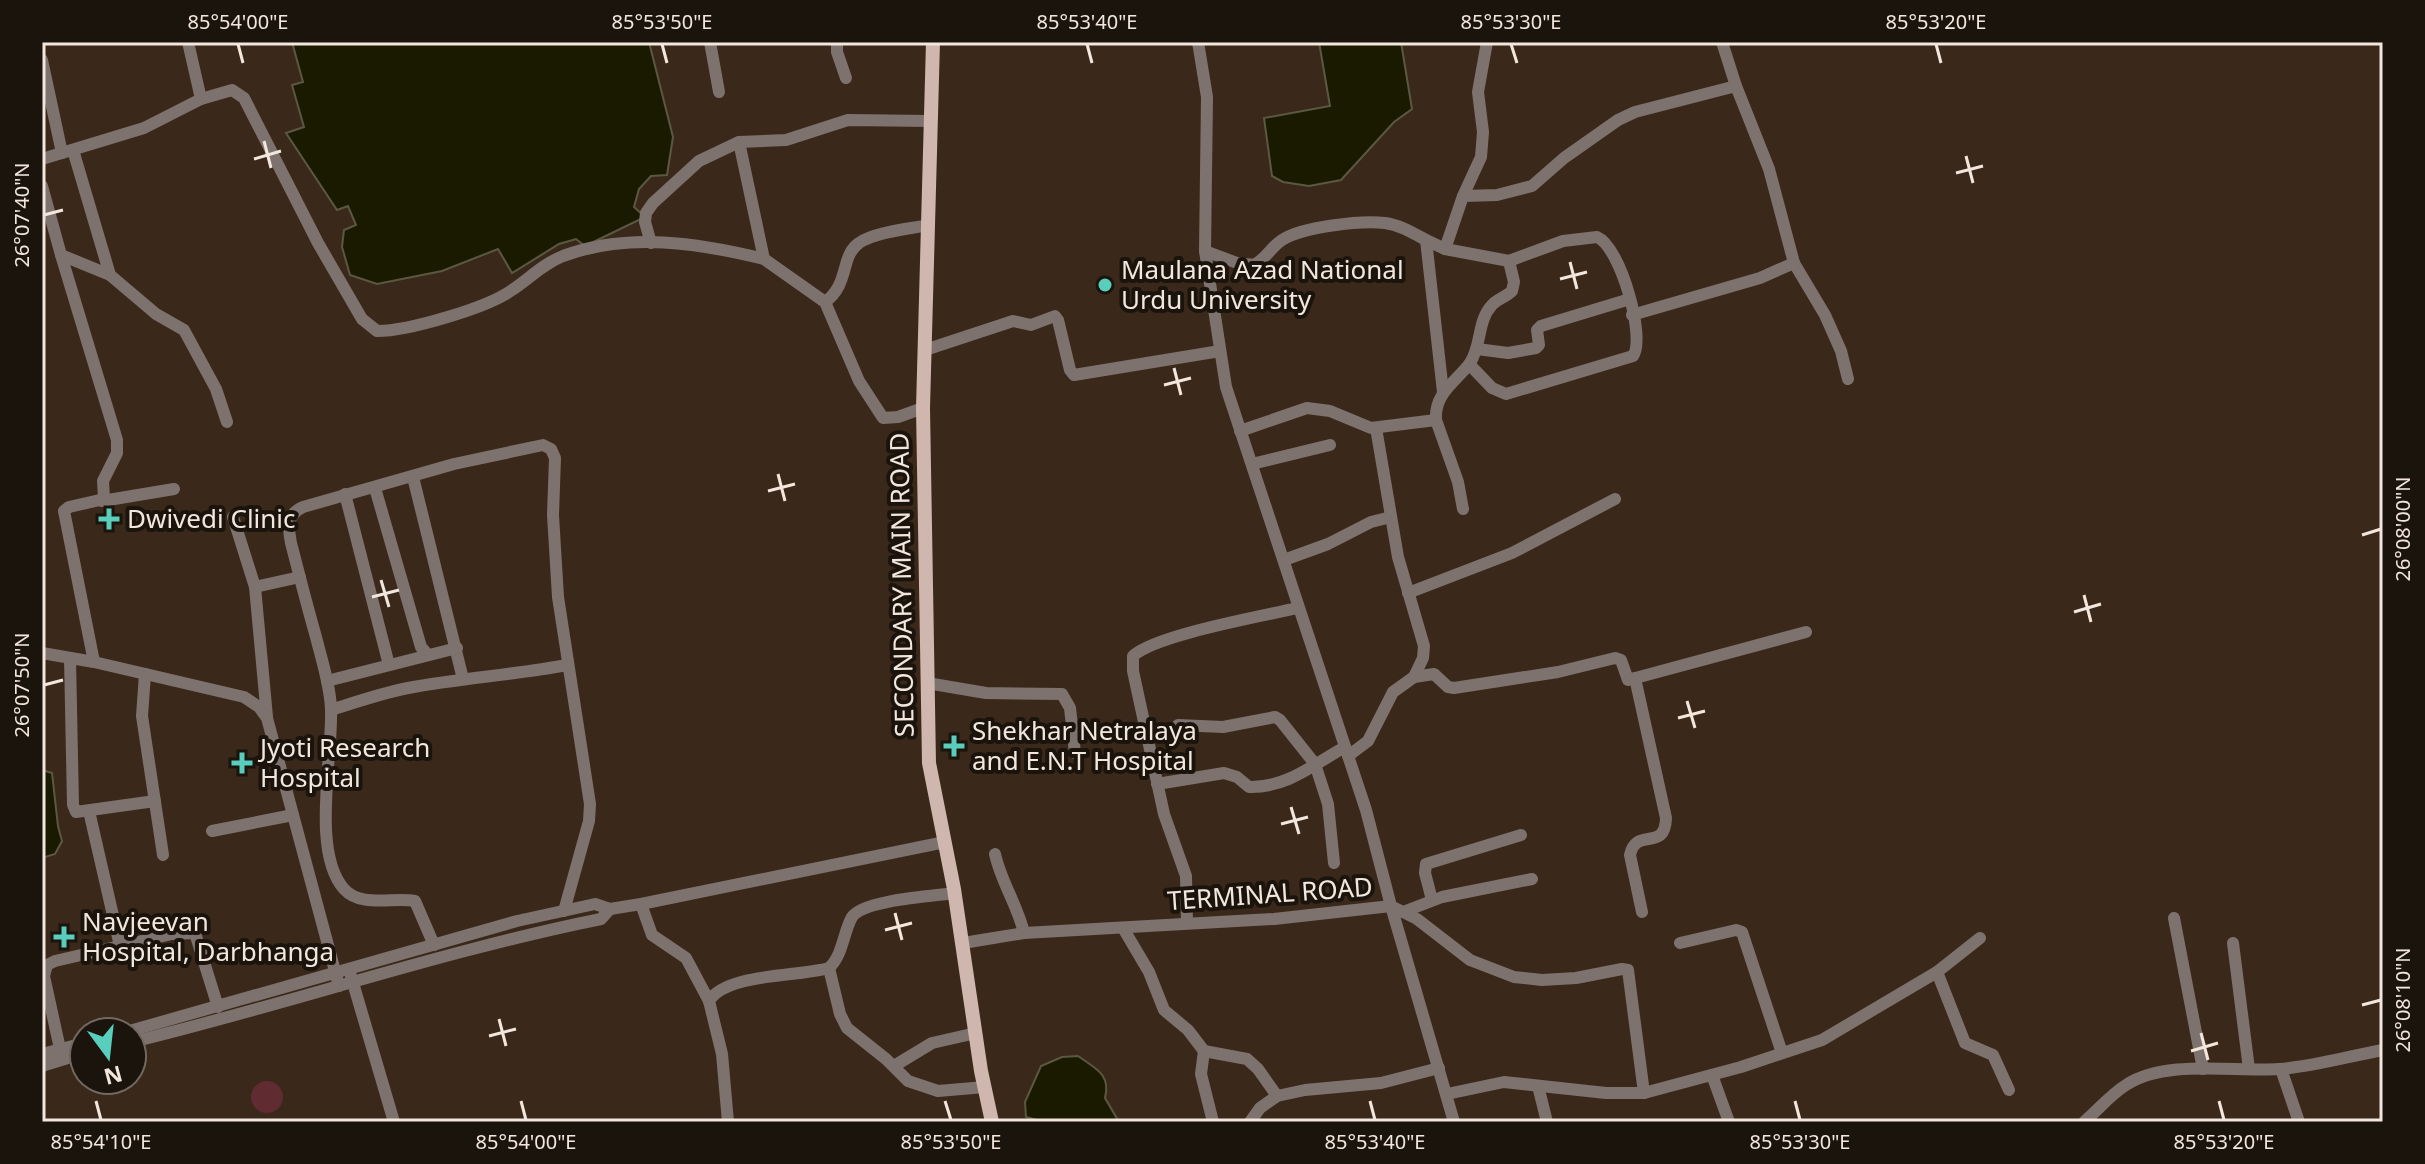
<svg xmlns="http://www.w3.org/2000/svg" width="2425" height="1164" font-family="'Noto Sans',sans-serif">
	<style>
		.green { fill: #602b31 }
		.water { fill: #1a1a00; stroke: #5b5842; stroke-width: 2 }
		.lines { fill: none; stroke-linecap: round; stroke-linejoin: round }
		.minor { stroke: #7e726e; stroke-width: 12 }
		.major { stroke: #cfb6ae; stroke-width: 14 }
		.ticks { fill: none; stroke: #f3e7dd; stroke-width: 3 }
		.poi-dot { fill: #5acebd; stroke: #1b140d; stroke-width: 3 }
		.labels { text-anchor: middle; stroke-width: 8; stroke-linejoin: round; paint-order: stroke }
		.poi-label { font-size: 26px; fill: #f3e7dd; stroke: #1b140d; text-anchor: start }
		.street-label { font-size: 26px; fill: #f3e7dd; stroke: #1b140d }
		.neatline { fill: none; stroke: #f3e7dd; stroke-width: 3 }
		.ticks-label { font-size: 20px; text-anchor: middle; fill: #f3e7dd }
	</style>
	<rect width="100%" height="100%" fill="#3a291a"/>
	<!-- green -->
	<circle class="green" cx="267" cy="1097" r="16"/>
	<!-- water -->
	<g class="water">
		<polygon points="292,42 649,42 673,137 667,175 651,176 639,189 634,207 645,217 585,246 576,239 559,244 512,273 498,249 442,271 377,284 350,275 342,247 344,230 356,225 348,206 337,210 286,133 304,127 292,85 303,82"/>
		<polygon points="1319,42 1401,42 1412,109 1394,122 1341,180 1309,186 1283,182 1272,176 1264,118 1330,106"/>
		<polygon points="42,770 52,773 58,826 62,841 55,854 42,858"/>
		<path d="M1078 1056C1096 1069 1111 1074 1105 1098L1119 1122H1044L1026 1117 1025 1102 1041 1066 1062 1057Z"/>
	</g>
	<g class="lines">
		<!-- minor -->
		<g class="minor">
			<path d="M188 42 201 99 232 90 244 98 318 243 362 319 377 331C408 331 487 308 512 290 530 278 543 264 563 256 628 232 699 243 764 259"/>
			<polyline points="710,42 719,92"/>
			<polyline points="837,42 837,52 846,78"/>
			<polyline points="1198,42 1207,97 1205,251 1226,387 1366,810 1391,906 1454,1122"/>
			<polyline points="1722,42 1736,86"/>
			<polyline points="42,60 62,153"/>
			<polyline points="739,142 764,259 825,302 859,381 883,418 898,417 923,408"/>
			<polyline points="73,150 110,275 156,314 184,330 216,389 227,422"/>
			<polyline points="42,159 144,128 201,99"/>
			<polyline points="42,186 61,255 110,275"/>
			<polyline points="1463,196 1497,195 1532,186 1564,158 1618,120 1635,112 1736,86 1769,169 1794,263"/>
			<polyline points="651,243 645,222 646,213 653,203 699,161 739,142 786,140 848,120 931,121"/>
			<polyline points="1445,249 1463,196 1481,157 1483,132 1478,92 1487,42"/>
			<path d="M1205 251 1237 263 1254 265C1266 259 1271 247 1282 240 1302 227 1361 220 1385 223 1400 225 1413 233 1426 240"/>
			<polyline points="61,255 117,440 117,453 103,481 104,499 69,507 64,511 94,662"/>
			<path d="M825 302C850 284 840 256 859 243 874 232 910 229 928 225"/>
			<polyline points="1632,315 1760,278 1794,263 1825,315 1841,351 1848,379"/>
			<polyline points="1477,349 1508,353 1536,348 1539,345 1537,330 1541,326 1630,299"/>
			<polyline points="925,350 1013,321 1031,325 1055,316 1058,320 1070,370 1074,375 1220,351"/>
			<polyline points="1443,392 1426,240 1445,249 1509,261"/>
			<polyline points="1436,420 1458,482 1463,509"/>
			<polyline points="1376,428 1398,557 1424,646 1423,658 1414,677"/>
			<path d="M1240 431 1307 408 1330 411 1371 428 1436 420C1434 393 1456 382 1470 363 1482 345 1477 321 1492 305 1497 299 1506 297 1512 291L1514 282 1509 261 1563 241 1597 237C1621 247 1646 339 1633 356L1506 394 1492 388 1469 364"/>
			<polyline points="1252,464 1330,445"/>
			<polyline points="413,477 463,679"/>
			<polyline points="375,488 421,647 428,655"/>
			<polyline points="345,494 389,665"/>
			<polyline points="102,501 174,489"/>
			<polyline points="233,517 255,587"/>
			<polyline points="1284,560 1328,544 1371,522 1391,517"/>
			<polyline points="1408,593 1512,553 1615,499"/>
			<polyline points="42,653 94,662 244,697 259,707 267,718 339,986"/>
			<polyline points="70,658 73,805 76,812 155,801"/>
			<polyline points="145,674 142,716 163,855"/>
			<path d="M1635 678 1666 818C1665 853 1636 826 1630 855L1642 912"/>
			<polyline points="327,681 457,648"/>
			<polyline points="927,683 986,693 1062,694 1070,708 1075,753"/>
			<path d="M331 710C356 702 382 693 408 688 461 678 514 675 567 665"/>
			<polyline points="267,717 255,587 300,577"/>
			<polyline points="1178,725 1223,727 1275,717 1280,720 1315,764 1328,804 1334,863"/>
			<polyline points="1348,756 1368,741 1393,692 1414,677 1434,674 1448,687 1454,688 1558,672 1615,658 1621,660 1628,680 1806,632"/>
			<path d="M1157 784 1224 773 1237 777 1249 787C1287 788 1314 764 1345 747"/>
			<polyline points="89,811 120,946"/>
			<polyline points="212,831 293,815"/>
			<path d="M995 854C1001 882 1018 906 1024 933"/>
			<polyline points="1432,900 1425,873 1426,864 1521,835"/>
			<polyline points="641,904 652,935 686,958 709,1001"/>
			<polyline points="1403,912 1442,897 1532,879"/>
			<polyline points="2174,918 2203,1069"/>
			<path d="M1187 923 1186 876 1164 814 1133 671V656C1155 635 1263 616 1297 608"/>
			<polyline points="1123,928 1149,972 1164,1010 1188,1030 1204,1051 1247,1059 1258,1069 1277,1096"/>
			<polyline points="963,943 1024,933 1274,919 1391,906 1417,919 1470,960 1514,977 1542,980 1576,978 1622,969 1628,970 1644,1093"/>
			<polyline points="1680,943 1736,930 1742,932 1782,1053"/>
			<polyline points="2233,943 2249,1069"/>
			<path d="M434 945 415 901C393 897 361 908 344 889 311 852 333 756 331 709 330 685 322 661 316 637 307 606 299 574 291 543 288 527 286 515 303 507L454 464 543 445 551 449 555 458 553 515 558 597 590 804 589 821 564 911"/>
			<polyline points="829,968 840,1014 847,1028 886,1059 908,1081 938,1091 985,1087"/>
			<polyline points="1937,972 1965,1043 1993,1055 2009,1090"/>
			<polyline points="351,976 394,1122"/>
			<polyline points="126,1032 517,921 595,904 610,909 641,904 945,842"/>
			<path d="M132 1042C289 1004 442 951 601 919L610 909"/>
			<polyline points="1204,1051 1201,1074 1213,1122"/>
			<polyline points="42,1054 84,1043"/>
			<polyline points="62,1058 44,976 47,965 55,961 172,934 195,933 218,1007"/>
			<polyline points="42,1066 84,1053"/>
			<polyline points="894,1066 932,1043 976,1033"/>
			<polyline points="2281,1069 2299,1122"/>
			<polyline points="1712,1075 1729,1122"/>
			<polyline points="1538,1086 1547,1122"/>
			<polyline points="1447,1094 1504,1082 1606,1093 1644,1093 1741,1067 1822,1040 1937,972 1980,938"/>
			<path d="M728 1122 722 1054 709 1001C726 973 798 977 829 968 843 955 843 933 852 917 863 900 934 896 955 893"/>
			<polyline points="1250,1122 1260,1108 1277,1096 1305,1090 1381,1083 1439,1068"/>
			<path d="M2084 1122C2098 1110 2110 1095 2126 1085 2166 1059 2233 1072 2279 1069 2313 1067 2349 1056 2383 1050"/>
		</g>
		<!-- major -->
		<polyline class="major" points="933,42 923,408 929,763 954,889 981,1071 992,1122"/>
	</g>
	<!-- ticks -->
	<path class="ticks" d="M238 44 243 63M662 44 667 63M1087 44 1092 63M1511 44 1517 63M1936 44 1941 63M264 141 271 168M1966 156 1973 183M254 159 281 151M1956 173 1983 166M44 215 63 210M1570 262 1577 289M1560 279 1587 272M1174 368 1181 395M1164 385 1191 378M778 474 785 501M768 491 795 484M2362 535 2381 529M381 580 389 607M2084 595 2091 622M372 597 399 590M2074 612 2101 604M44 685 63 680M1687 701 1695 728M1678 718 1705 711M1291 807 1299 834M1281 824 1308 817M895 913 902 940M885 930 912 923M2362 1005 2381 1000M499 1019 506 1046M2201 1033 2208 1060M489 1036 516 1029M2191 1051 2218 1043M96 1101 101 1120M521 1101 526 1120M945 1101 951 1120M1370 1101 1375 1120M1795 1101 1800 1120M2219 1101 2224 1120"/>
	<!-- markers -->
	<g class="poi-dot">
		<circle cx="1105" cy="285" r="8"/>
		<path d="M105 507h8v8h8v8h-8v8h-8v-8h-8v-8h8z"/>
		<path d="M950 734h8v8h8v8h-8v8h-8v-8h-8v-8h8z"/>
		<path d="M238 751h8v8h8v8h-8v8h-8v-8h-8v-8h8z"/>
		<path d="M60 925h8v8h8v8h-8v8h-8v-8h-8v-8h8z"/>
	</g>
	<g class="labels">
		<!-- poi labels -->
		<g class="poi-label">
			<text x="1121" y="279">Maulana Azad National<tspan x="1121" dy="30">Urdu University</tspan></text>
			<text x="127" y="528">Dwivedi Clinic</text>
			<text x="972" y="740">Shekhar Netralaya<tspan x="972" dy="30">and E.N.T Hospital</tspan></text>
			<text x="260" y="757">Jyoti Research<tspan x="260" dy="30">Hospital</tspan></text>
			<text x="82" y="931">Navjeevan<tspan x="82" dy="30">Hospital, Darbhanga</tspan></text>
		</g>
		<!-- street labels -->
		<g class="street-label">
			<text transform="translate(902 585) rotate(-91)" y="9">SECONDARY MAIN ROAD</text>
			<text transform="translate(1270 894) rotate(-4)" y="9">TERMINAL ROAD</text>
		</g>
	</g>
	<!-- border -->
	<rect width="2425" height="1164" fill="none" stroke="#1b140d" stroke-width="88"/>
	<!-- north arrow -->
	<g transform="translate(108 1056) rotate(165)"><circle r="38" fill="#1b140d" stroke="#716860" stroke-width="2"/>
	<path d="M0-6L14 30L0 20L-14 30Z" fill="#5acebd"/>
	<text y="-12" font-size="22" font-weight="bold" text-anchor="middle" fill="#f3e7dd">N</text>
	</g>
	<rect x="44" y="44" width="2337" height="1076" class="neatline"/>
	<g class="ticks-label">
		<text x="238" y="29">85°54'00"E</text>
		<text x="662" y="29">85°53'50"E</text>
		<text x="1087" y="29">85°53'40"E</text>
		<text x="1511" y="29">85°53'30"E</text>
		<text x="1936" y="29">85°53'20"E</text>
		<text transform="translate(22 215) rotate(-90)" y="7">26°07'40"N</text>
		<text transform="translate(2403 529) rotate(-90)" y="7">26°08'00"N</text>
		<text transform="translate(22 685) rotate(-90)" y="7">26°07'50"N</text>
		<text transform="translate(2403 1000) rotate(-90)" y="7">26°08'10"N</text>
		<text x="101" y="1149">85°54'10"E</text>
		<text x="526" y="1149">85°54'00"E</text>
		<text x="951" y="1149">85°53'50"E</text>
		<text x="1375" y="1149">85°53'40"E</text>
		<text x="1800" y="1149">85°53'30"E</text>
		<text x="2224" y="1149">85°53'20"E</text>
	</g>
</svg>
